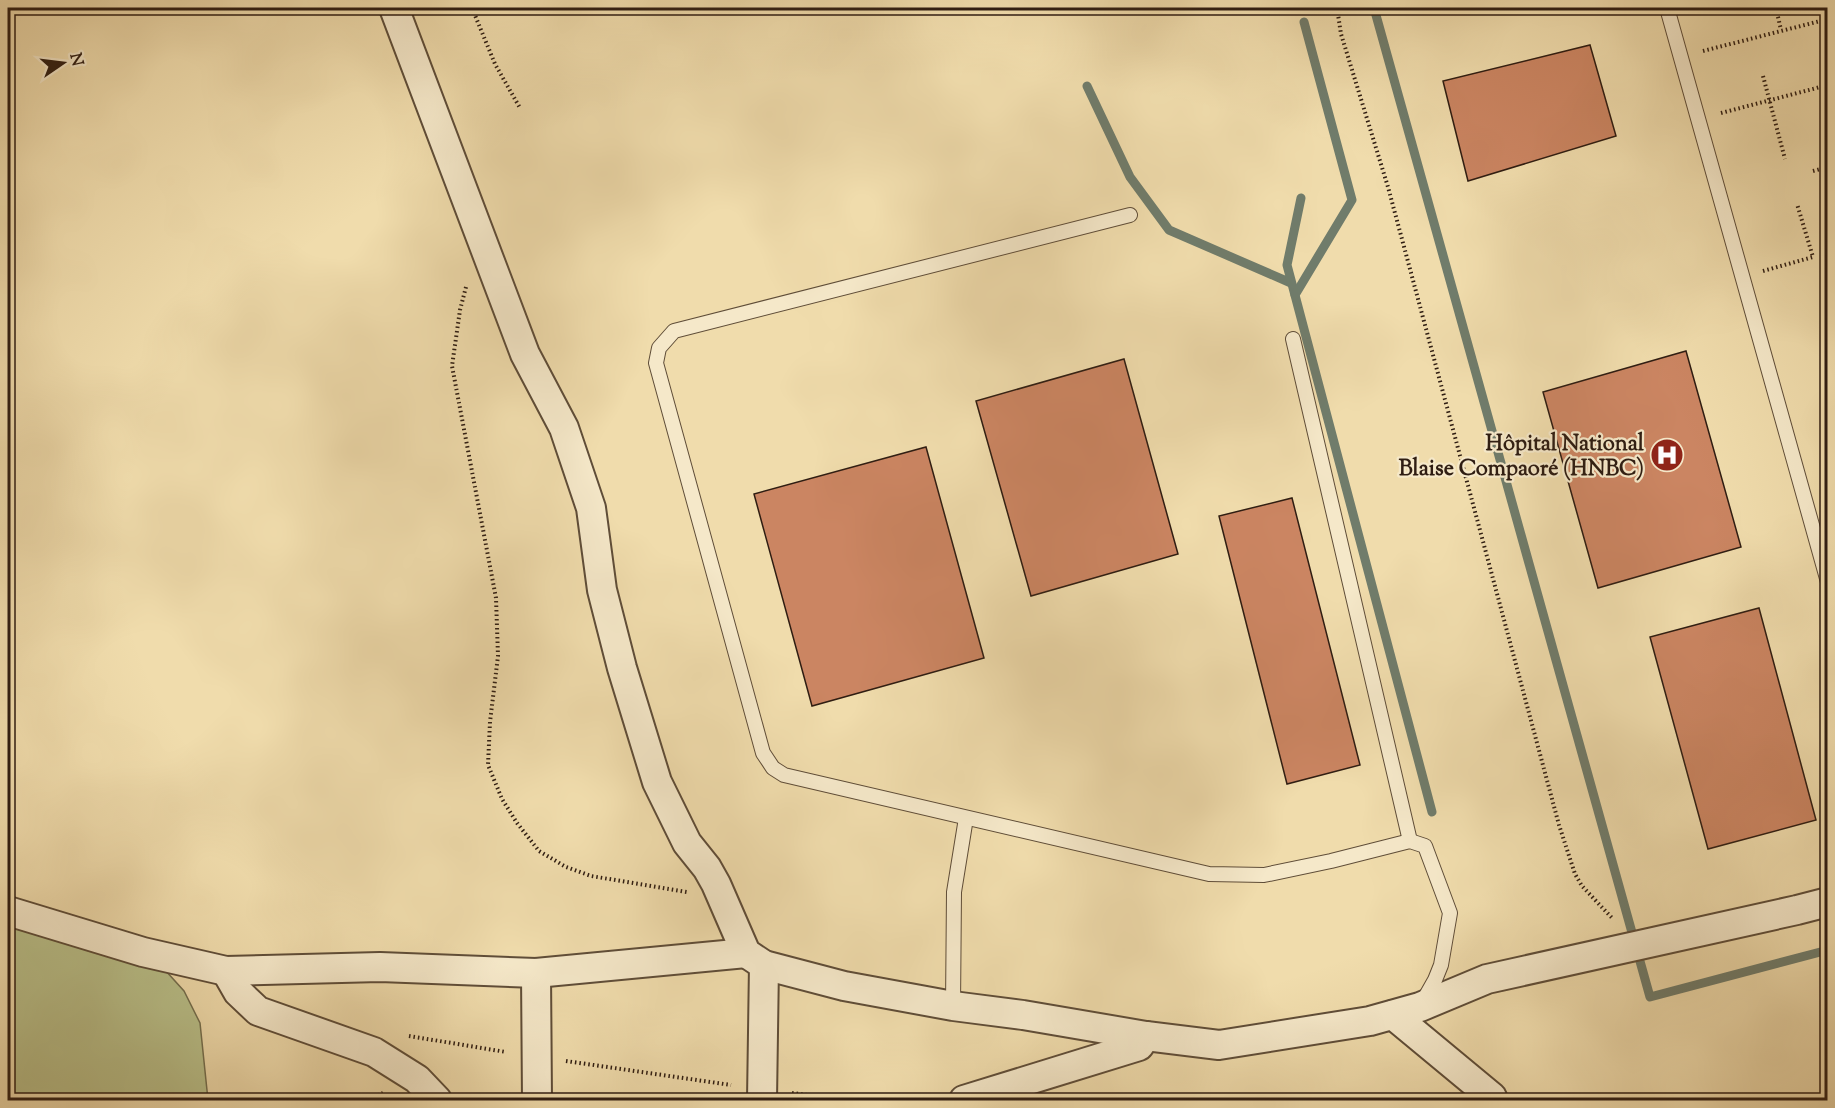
<svg xmlns="http://www.w3.org/2000/svg" width="1835" height="1108" font-family="'Sorts Mill Goudy',serif">
	<style>
		.green { fill: #b9c08a; stroke: #746e4e; stroke-width: 1.5 }
		.lines { fill: none; stroke-linecap: round; stroke-linejoin: round }
		.stream { stroke: #707c6b; stroke-width: 9 }
		.building { fill: #cb8562; stroke: #2f1d12; stroke-width: 1.5 }
		.service-casing { stroke: #5f4d38; stroke-width: 16 }
		.minor-casing { stroke: #5f4d38; stroke-width: 32 }
		.path { stroke: #2f1d12; stroke-width: 4; stroke-dasharray: 1.5 3; stroke-linecap: butt }
		.service { stroke: #f5e8c9; stroke-width: 14 }
		.minor { stroke: #f5e8c9; stroke-width: 28 }
		.labels { text-anchor: middle; stroke-width: 4.5; stroke-linejoin: round; paint-order: stroke }
		.poi-label { font-size: 22px; font-weight: bold; fill: #2f1d12; stroke: #f5e8c9; text-anchor: end }
	</style>
	<rect width="100%" height="100%" fill="#f0dcac"/>
	<filter id="stains"><feTurbulence type="fractalNoise" baseFrequency=".00333" numOctaves="4"/><feColorMatrix values="0 0 0 0 .2 0 0 0 0 .09 0 0 0 0 .02 0 0 0 .5 -.17"/></filter>
	<radialGradient id="worn" r=".72"><stop offset=".6" stop-color="#630" stop-opacity="0"/><stop offset="1" stop-color="#630" stop-opacity=".3"/></radialGradient>
	<!-- green -->
	<polygon class="green" points="8,923 155,959 184,991 200,1023 208,1100 8,1100"/>
	<g class="lines">
		<!-- stream -->
		<g class="stream">
			<polyline points="1374,8 1650,997 1828,950"/>
			<polyline points="1087,86 1130,177 1169,230 1291,283"/>
			<polyline points="1301,198 1287,265 1432,812"/>
			<polyline points="1295,295 1352,200 1304,22"/>
		</g>
	</g>
	<!-- building -->
	<g class="building">
		<polygon points="1590,45 1616,136 1468,181 1443,81"/>
		<polygon points="1686,351 1741,547 1598,588 1543,392"/>
		<polygon points="1124,359 1178,554 1031,596 976,401"/>
		<polygon points="926,447 984,658 812,706 754,494"/>
		<polygon points="1292,498 1360,765 1287,784 1219,516"/>
		<polygon points="1759,608 1816,820 1708,849 1650,637"/>
	</g>
	<g class="lines">
		<!-- service casing -->
		<g class="service-casing">
			<g id="service">
				<polyline points="1667,8 1828,582"/>
				<polyline points="1130,215 674,331 659,348 656,363 763,753 773,768 784,775 1209,874 1264,875 1331,861 1410,841 1425,846 1450,913 1441,965 1435,980 1422,1003"/>
				<polyline points="1293,339 1410,841"/>
				<polyline points="953,1006 954,892 966,818"/>
			</g>
		</g>
		<!-- minor casing -->
		<g class="minor-casing">
			<g id="minor">
				<polyline points="394,8 525,354 564,428 591,508 602,590 622,668 657,782 687,843 707,868 716,884 746,953 764,965 844,986 953,1006 1023,1015 1146,1036 1219,1045 1370,1021 1420,1007 1487,979 1797,910 1828,902"/>
				<polyline points="8,911 143,952 226,971 380,967 536,973 746,953"/>
				<polyline points="226,971 238,992 258,1011 374,1052 417,1079 437,1100"/>
				<polyline points="536,973 537,1100"/>
				<polyline points="1393,1015 1492,1097 1493,1100"/>
				<polyline points="762,1100 764,965"/>
				<polyline points="964,1100 1139,1046 1146,1036"/>
			</g>
		</g>
		<!-- path -->
		<g class="path">
			<polyline points="472,8 495,64 520,108"/>
			<polyline points="1337,8 1341,34 1388,187 1559,825 1575,874 1582,886 1613,919"/>
			<polyline points="1776,8 1781,30"/>
			<polyline points="1703,51 1828,19"/>
			<polyline points="1763,76 1785,159"/>
			<polyline points="1721,113 1828,85"/>
			<polyline points="1813,171 1828,167"/>
			<polyline points="1763,271 1813,257 1797,204"/>
			<polyline points="466,287 460,310 452,366 496,598 498,656 490,722 488,765 502,799 517,823 539,851 566,867 591,876 687,892"/>
			<polyline points="409,1036 506,1052"/>
			<polyline points="566,1061 731,1085"/>
			<polyline points="792,1093 846,1100"/>
			<polyline points="365,1100 383,1093"/>
		</g>
		<!-- service -->
		<use href="#service" class="service"/>
		<!-- minor -->
		<use href="#minor" class="minor"/>
	</g>
	<!-- icons -->
	<defs>
		<g id="hospital-disc" transform="scale(1.725)"><circle r="9.5" fill="#8f2418" stroke="#f5e8c9"/><path d="M-5-5h3v3.5h4V-5h3V5h-3V1.5h-4V5h-3Z" fill="#fff"/></g>
	</defs>
	<g fill-rule="evenodd">
		<use href="#hospital-disc" x="1667" y="455"/>
	</g>
	<g class="labels">
		<!-- poi labels -->
		<g class="poi-label">
			<text x="1644" y="450">Hôpital National<tspan x="1644" dy="25">Blaise Compaoré (HNBC)</tspan></text>
		</g>
	</g>
	<!-- margin -->
	<rect width="1835" height="1108" fill="none" stroke="#f0dcac" stroke-width="30"/>
	<rect x="9" y="9" width="1817" height="1090" fill="none" stroke="#2f1d12" stroke-width="3"/>
	<rect x="15" y="15" width="1805" height="1078" fill="none" stroke="#2f1d12" stroke-width="1.5"/>
	<!-- north arrow -->
	<g transform="translate(63 63) rotate(76)" stroke="#f5e8c9" stroke-width="4.5" paint-order="stroke">
	<path d="M0-4.5L10 22L0 15L-10 22Z" fill="#2f1d12"/>
	<text y="-9" font-size="16" font-weight="bold" text-anchor="middle" fill="#2f1d12">N</text>
	</g>
	<rect width="100%" height="100%" filter="url(#stains)"/>
	<rect width="100%" height="100%" fill="url(#worn)"/>
</svg>
